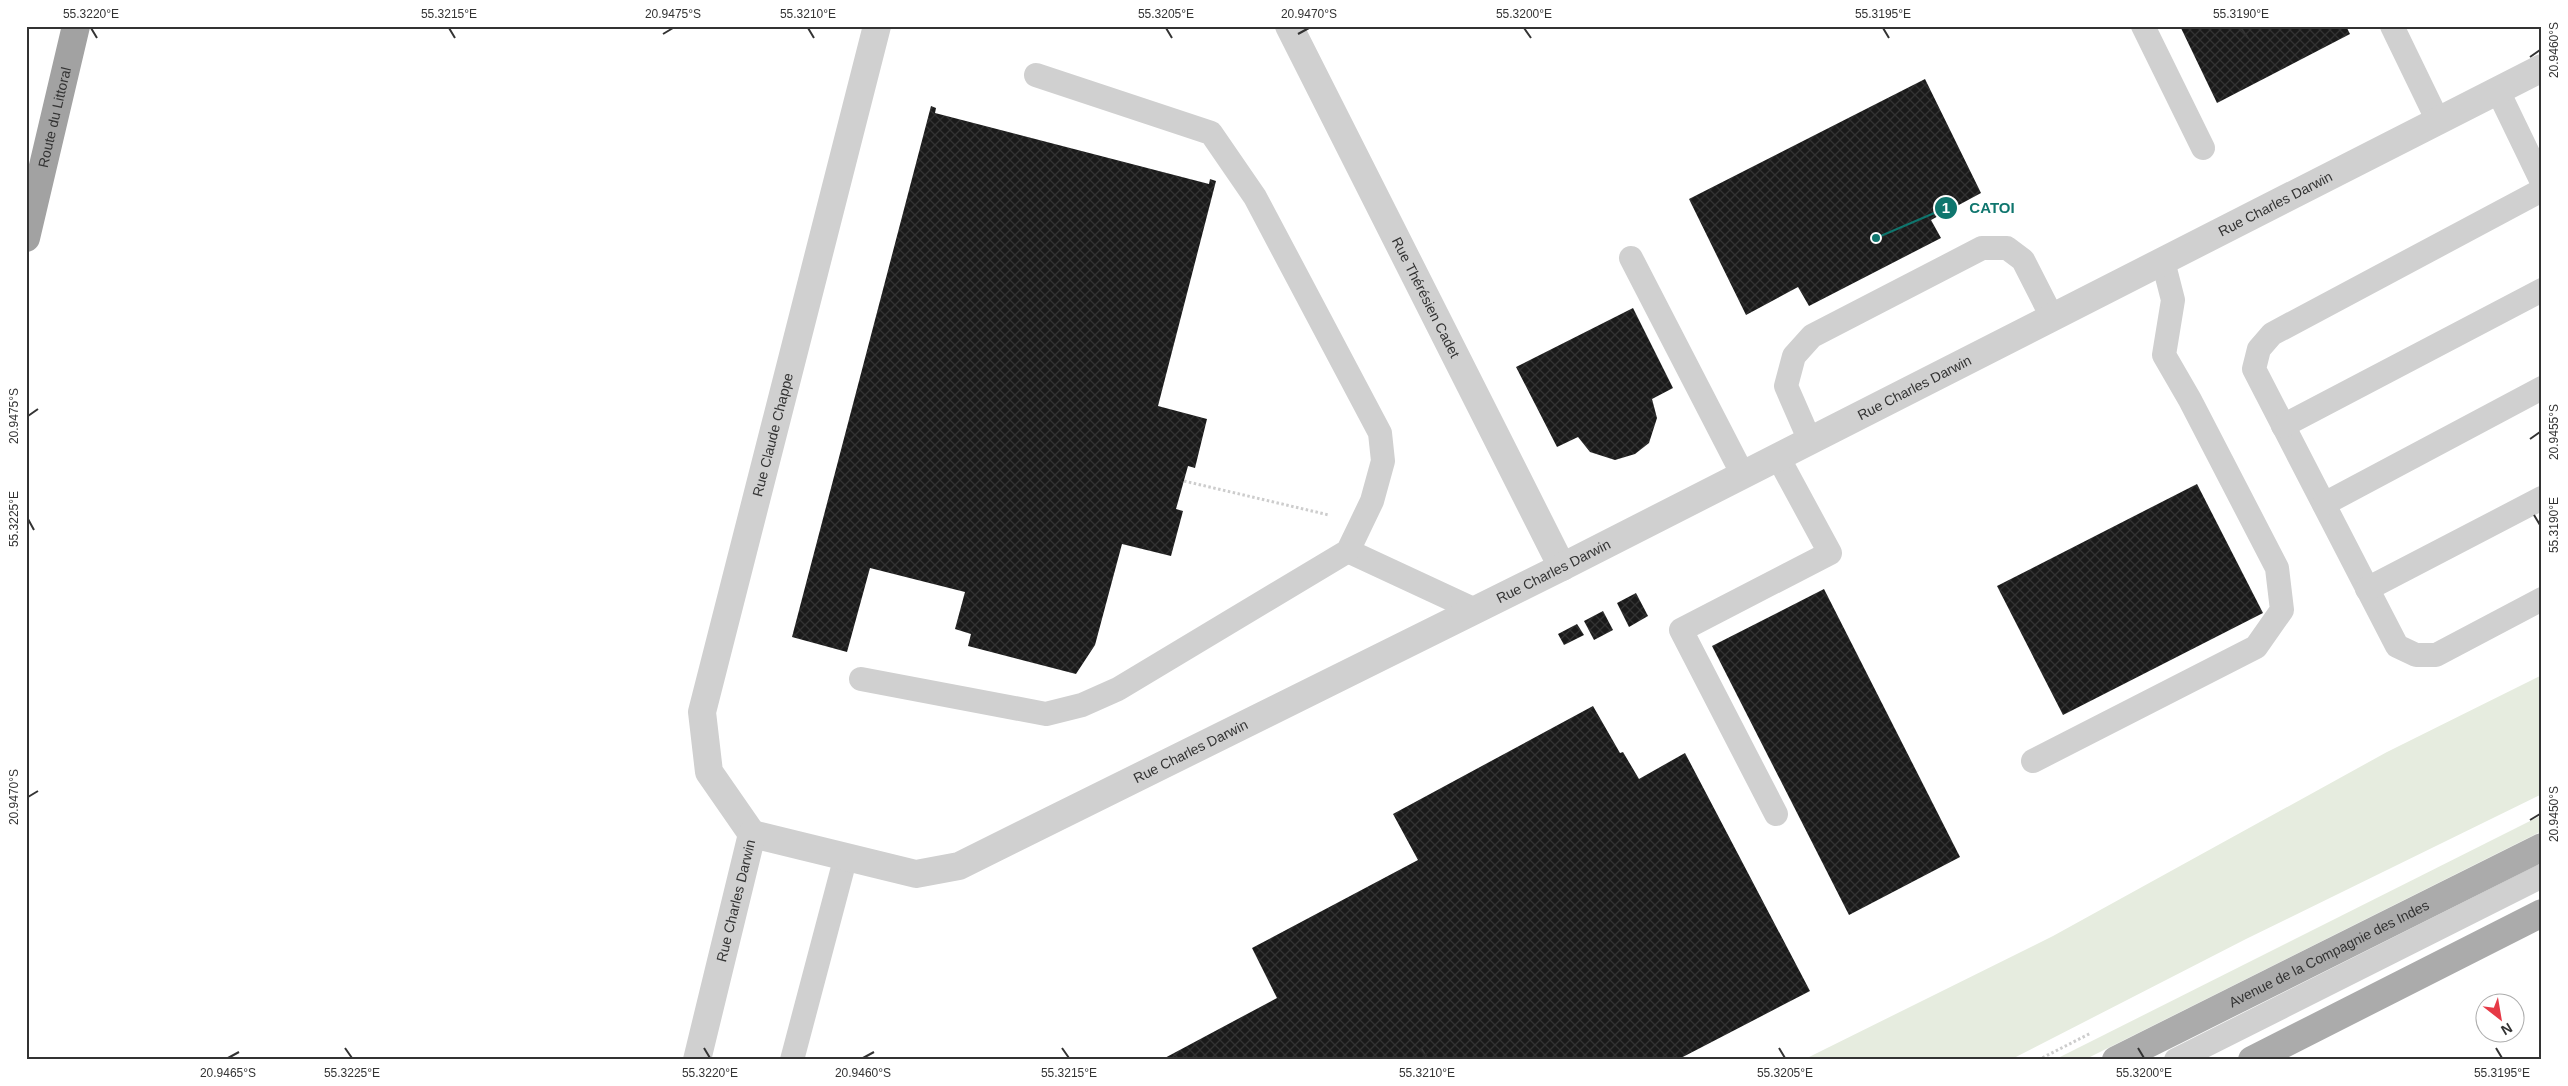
<svg xmlns="http://www.w3.org/2000/svg" width="2568" height="1086" font-family="Arial,sans-serif">
	<style>
		.grass { fill: #e6ecdf }
		.building { fill: url(#building-cross-hatch) }
		.lines { fill: none; stroke-linecap: round; stroke-linejoin: round }
		.path { stroke: #cdcdcd; stroke-width: 3; stroke-dasharray: 2.5 2.5; stroke-linecap: butt }
		.service { stroke: #d0d0d0; stroke-width: 24 }
		.minor { stroke: #d0d0d0; stroke-width: 28 }
		.primary { stroke: #ababab; stroke-width: 28 }
		.trunk { stroke: #a2a2a2; stroke-width: 28 }
		.ticks { fill: none; stroke: #333; stroke-width: 2 }
		.labels { text-anchor: middle; stroke-width: 5; stroke-linejoin: round; paint-order: stroke }
		.street-label { font-size: 14px; fill: #333; stroke: #fff }
		.leader { fill: none; stroke: #0f766e; stroke-width: 2 }
		.callout-dot { fill: #0f766e; stroke: #fff; stroke-width: 2 }
		.mark-label { font-size: 15px; text-anchor: middle; font-weight: bold; fill: #fff }
		.callout-label { font-size: 15px; text-anchor: middle; font-weight: bold; fill: #0f766e; stroke: #fff; stroke-width: 5; stroke-linejoin: round; paint-order: stroke }
		.neatline { fill: none; stroke: #333; stroke-width: 2 }
		.ticks-label { font-size: 12px; text-anchor: middle; fill: #333 }
	</style>
	<defs>
		<pattern id="building-cross-hatch" width="8" height="8" patternUnits="userSpaceOnUse" patternTransform="scale(1.25)"><rect width="8" height="8" fill="#1a1a1a"/><path d="M0 0l8 8M0 8l8-8" fill="none" stroke="#333"/></pattern>
	</defs>
	<rect width="100%" height="100%" fill="#fff"/>
	<!-- grass -->
	<g class="grass">
		<polygon points="2542,675 2542,794 2246,939 2010,1060 1803,1060 2053,936 2387,752"/>
		<polygon points="2542,815 2542,831 2084,1060 2054,1060"/>
	</g>
	<!-- building -->
	<g class="building">
		<polygon points="2180,26 2346,26 2350,34 2217,103"/>
		<polygon points="1925,79 1981,193 1931,220 1941,238 1809,306 1798,287 1746,315 1689,199"/>
		<polygon points="931,106 936,108 935,113 1209,184 1210,179 1216,181 1158,406 1207,419 1195,468 1188,466 1176,509 1183,511 1171,556 1122,544 1095,645 1076,674 968,646 971,634 955,629 965,592 870,568 847,652 792,637"/>
		<polygon points="1633,308 1673,388 1652,399 1657,418 1649,443 1635,454 1615,460 1590,452 1578,437 1557,447 1516,367"/>
		<polygon points="2197,484 2263,613 2063,715 1997,586"/>
		<polygon points="1824,589 1960,857 1849,915 1712,646"/>
		<polygon points="1636,593 1648,616 1629,627 1617,603"/>
		<polygon points="1603,611 1613,630 1594,640 1584,621"/>
		<polygon points="1577,624 1584,635 1564,645 1558,634"/>
		<polygon points="1593,706 1620,753 1623,752 1639,779 1685,753 1810,991 1677,1060 1161,1060 1277,998 1252,948 1418,860 1393,814"/>
	</g>
	<g class="lines">
		<!-- path -->
		<g class="path">
			<polyline points="1184,481 1329,515"/>
			<polyline points="2038,1060 2091,1033"/>
		</g>
		<!-- service -->
		<g class="service">
			<polyline points="2143,26 2203,148"/>
			<polyline points="2392,26 2438,121"/>
			<polyline points="2498,91 2542,182"/>
			<polyline points="2542,190 2272,334 2259,349 2254,369 2397,646 2416,655 2436,655 2542,599"/>
			<polyline points="1631,258 1743,475"/>
			<polyline points="2283,426 2542,290"/>
			<polyline points="1810,441 1786,386 1794,356 1812,336 1982,248 2007,248 2023,260 2052,317"/>
			<polyline points="2324,504 2542,388"/>
			<polyline points="1348,551 1475,610"/>
			<polyline points="2367,589 2542,498"/>
			<polyline points="861,679 1046,714 1082,705 1118,689 1348,551 1372,501 1383,461 1380,433 1255,197 1211,133 1036,75"/>
			<polyline points="2033,761 2256,647 2282,610 2277,568 2190,400 2164,355 2173,300 2163,261"/>
			<polyline points="1776,814 1681,630 1830,553 1778,457"/>
			<polyline points="792,1060 846,856"/>
			<polyline points="2176,1060 2542,876"/>
		</g>
		<!-- minor -->
		<g class="minor">
			<path id="s1" d="M1289 26 1562 567"/>
			<path id="s2" d="M752 834 916 874 959 866 1562 567 2542 68"/>
			<path id="s3" d="M752 834 709 772 702 712 877 26"/>
			<path id="s4" d="M697 1060 752 834"/>
		</g>
		<!-- primary -->
		<g class="primary">
			<path id="s5" d="M2116 1060 2542 847"/>
			<polyline points="2252,1060 2542,913"/>
		</g>
		<!-- trunk -->
		<path class="trunk" id="s6" d="M26 238 76 26"/>
	</g>
	<!-- ticks -->
	<path class="ticks" d="M91 28 97 38M449 28 455 38M808 28 814 38M1166 28 1172 38M1524 28 1531 38M1883 28 1889 38M2241 28 2248 38M663 34 673 28M1298 34 1309 28M2530 57 2540 50M28 416 38 409M2530 439 2540 432M2534 515 2540 525M28 519 34 530M28 797 38 791M2530 820 2540 814M345 1048 352 1058M704 1048 710 1058M1062 1048 1069 1058M1421 1048 1427 1058M1779 1048 1785 1058M2138 1048 2144 1058M2496 1048 2502 1058M228 1058 239 1052M863 1058 874 1052"/>
	<g class="labels">
		<!-- street labels -->
		<g class="street-label">
			<text dy="5" stroke="none"><textPath href="#s6" startOffset="124">Route du Littoral</textPath></text>
			<text dy="5" stroke="none"><textPath href="#s2" startOffset="1686">Rue Charles Darwin</textPath></text>
			<text dy="5" stroke="none"><textPath href="#s1" startOffset="304">Rue Thérésien Cadet</textPath></text>
			<text dy="5" stroke="none"><textPath href="#s2" startOffset="1281">Rue Charles Darwin</textPath></text>
			<text dy="5" stroke="none"><textPath href="#s3" startOffset="422">Rue Claude Chappe</textPath></text>
			<text dy="5" stroke="none"><textPath href="#s2" startOffset="876">Rue Charles Darwin</textPath></text>
			<text dy="5" stroke="none"><textPath href="#s2" startOffset="471">Rue Charles Darwin</textPath></text>
			<text dy="5" stroke="none"><textPath href="#s4" startOffset="164">Rue Charles Darwin</textPath></text>
			<text dy="5" stroke="none"><textPath href="#s5" startOffset="238">Avenue de la Compagnie des Indes</textPath></text>
		</g>
	</g>
	<!-- callouts -->
	<path class="leader" d="M1876 238L1946 208"/>
	<g class="callout-dot">
		<circle cx="1876" cy="238" r="5"/>
		<circle cx="1946" cy="208" r="12"/>
	</g>
	<g class="mark-label">
		<text x="1946" y="213">1</text>
	</g>
	<g class="callout-label">
		<text x="1992" y="213">CATOI</text>
	</g>
	<!-- border -->
	<rect width="2568" height="1086" fill="none" stroke="#ffffff" stroke-width="55"/>
	<!-- north arrow -->
	<g transform="translate(2500 1018) rotate(149)"><circle r="24" fill="#ffffff" stroke="#adadad"/>
	<path d="M0-4L9 19L0 12L-9 19Z" fill="#e63946"/>
	<text y="-8" font-size="14" font-weight="bold" text-anchor="middle" fill="#333333">N</text>
	</g>
	<rect x="28" y="28" width="2512" height="1030" class="neatline"/>
	<g class="ticks-label">
		<text x="91" y="18">55.3220°E</text>
		<text x="449" y="18">55.3215°E</text>
		<text x="673" y="18">20.9475°S</text>
		<text x="808" y="18">55.3210°E</text>
		<text x="1166" y="18">55.3205°E</text>
		<text x="1309" y="18">20.9470°S</text>
		<text x="1524" y="18">55.3200°E</text>
		<text x="1883" y="18">55.3195°E</text>
		<text x="2241" y="18">55.3190°E</text>
		<text transform="translate(2554 50) rotate(-90)" y="4">20.9460°S</text>
		<text transform="translate(14 416) rotate(-90)" y="4">20.9475°S</text>
		<text transform="translate(2554 432) rotate(-90)" y="4">20.9455°S</text>
		<text transform="translate(14 519) rotate(-90)" y="4">55.3225°E</text>
		<text transform="translate(2554 525) rotate(-90)" y="4">55.3190°E</text>
		<text transform="translate(14 797) rotate(-90)" y="4">20.9470°S</text>
		<text transform="translate(2554 814) rotate(-90)" y="4">20.9450°S</text>
		<text x="228" y="1077">20.9465°S</text>
		<text x="352" y="1077">55.3225°E</text>
		<text x="710" y="1077">55.3220°E</text>
		<text x="863" y="1077">20.9460°S</text>
		<text x="1069" y="1077">55.3215°E</text>
		<text x="1427" y="1077">55.3210°E</text>
		<text x="1785" y="1077">55.3205°E</text>
		<text x="2144" y="1077">55.3200°E</text>
		<text x="2502" y="1077">55.3195°E</text>
	</g>
</svg>
